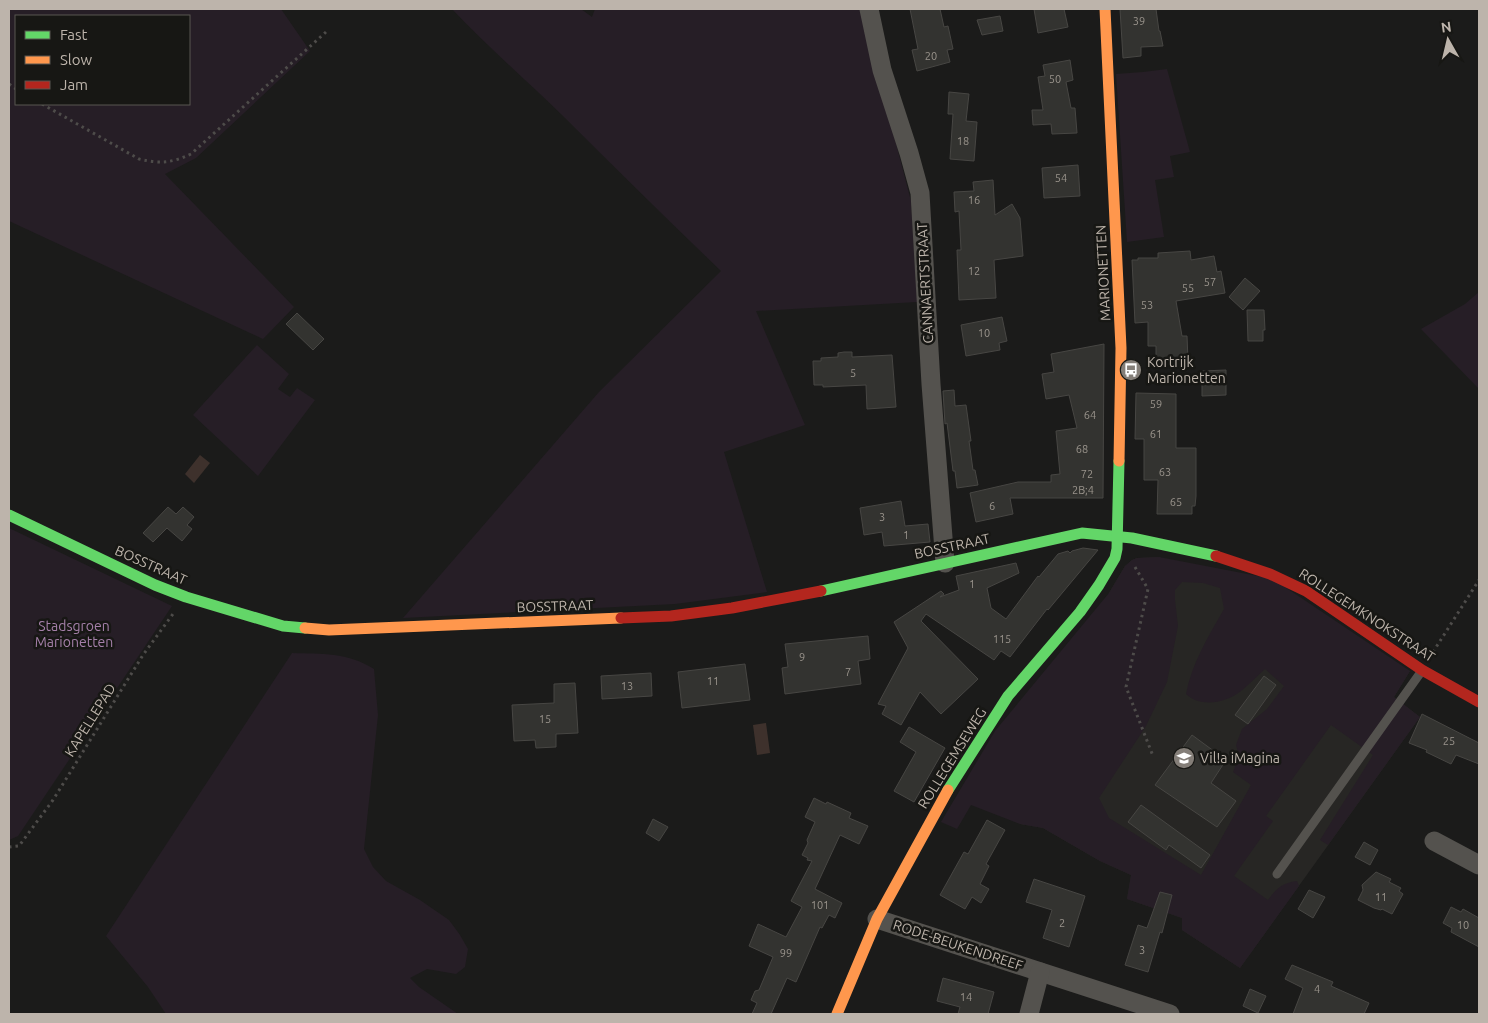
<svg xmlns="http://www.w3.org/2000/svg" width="1488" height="1023" font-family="Ubuntu,sans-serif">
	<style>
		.built { fill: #272624 }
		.green { fill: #261e26; fill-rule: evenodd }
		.water { fill: #3e312c }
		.building { fill: #333330; stroke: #474643 }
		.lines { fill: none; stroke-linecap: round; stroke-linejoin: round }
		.path { stroke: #4e4c4a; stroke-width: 3; stroke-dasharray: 2.5 4; stroke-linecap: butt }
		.lane { stroke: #54524e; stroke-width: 9 }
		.street { stroke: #54524e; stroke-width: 19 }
		.fast { stroke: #63d668; stroke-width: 11 }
		.slow { stroke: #ff974d; stroke-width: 11 }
		.jam { stroke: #b3261e; stroke-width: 11 }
		.labels { text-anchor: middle; stroke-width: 5; stroke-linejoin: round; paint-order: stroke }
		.number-label { font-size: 11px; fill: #9a948c }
		.street-label { font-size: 14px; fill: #bdb4ab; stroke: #171714 }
		.poi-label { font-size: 14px; fill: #bdb4ab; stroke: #171714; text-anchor: start }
		.park-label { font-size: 14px; fill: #a580a9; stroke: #171714 }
	</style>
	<rect width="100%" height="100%" fill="#1b1b1a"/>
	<!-- built -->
	<polygon class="built" points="1159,557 1410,671 1394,697 1420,717 1240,968 1182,930 1182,918 1127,899 1131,875 1100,861 1043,828 1020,824 1109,593 1125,566 1132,560 1137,558"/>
	<!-- green -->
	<g class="green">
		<path d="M9 9H281L310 51 196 158 165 174 294 307 263 339 9 221ZM189 16V104H16V16Z"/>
		<path d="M452 9H581L592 17 595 9H861L911 201 917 302 756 311 805 425 724 452 767 592 675 604 403 618 599 392 721 271C668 220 616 169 564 117 527 81 488 47 452 9Z"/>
		<polygon points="1167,69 1190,152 1170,156 1174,177 1155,180 1164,237 1127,242 1116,74 1143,72"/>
		<polygon points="1479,292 1479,389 1421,329 1465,304"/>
		<polygon points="257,345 289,374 278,389 290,397 297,388 315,400 258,476 193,415"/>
		<polygon points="9,528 172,606 18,836 9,840"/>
		<path d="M1159 557 1273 579 1410 671 1394 697 1420 717 1328 845 1320 840 1373 755 1331 725 1266 816 1273 821 1234 876 1268 900C1277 888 1282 883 1297 881L1299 886 1240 968 1182 930V918L1127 899 1131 875 1100 861 1043 828 1020 824 971 805 957 829 941 822 995 731 1109 593 1125 566 1132 560 1137 558ZM1182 582 1203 583 1220 588 1224 609C1208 637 1192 663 1186 694 1200 708 1226 703 1241 691 1250 684 1257 676 1265 669L1284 686 1267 709 1242 729 1236 745 1239 756 1233 772 1251 785 1201 875 1109 818 1099 798 1146 726 1167 682 1178 626 1175 600V590Z"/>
		<path d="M292 653C322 654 347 652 374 669L378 715 364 849 373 867 386 881 420 900 449 920 460 935 468 949 465 967 456 974 427 969 410 978 419 987 458 1014H166L148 987 106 936Z"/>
	</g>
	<!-- water -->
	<g class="water">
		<polygon points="200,455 210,463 194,483 185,474"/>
		<polygon points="766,723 770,753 757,755 753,725"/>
	</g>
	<!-- building -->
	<g class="building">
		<polygon points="910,9 940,9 944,27 948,26 953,49 947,50 950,62 917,71 912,50 918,49"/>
		<polygon points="1034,9 1064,9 1068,27 1038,33"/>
		<polygon points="1120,9 1156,9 1159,31 1160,31 1163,46 1141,47 1141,56 1123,58"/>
		<polygon points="1000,16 1003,31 982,35 977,20"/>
		<polygon points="1070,60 1073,80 1066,82 1071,108 1075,108 1077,133 1052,134 1051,124 1033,125 1032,110 1043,110 1038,77 1045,76 1043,65"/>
		<polygon points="949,92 969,94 966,121 977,122 974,161 950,159 953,114 948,114"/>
		<polygon points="1078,165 1080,196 1044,198 1042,168"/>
		<polygon points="993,180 995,215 1012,204 1020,218 1023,256 994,260 996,298 959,300 957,250 961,250 959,211 955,212 954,192 974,191 973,182"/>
		<polygon points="1190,251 1191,260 1214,256 1217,272 1221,271 1225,293 1176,301 1182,336 1187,336 1188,360 1156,360 1156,346 1148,346 1148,322 1135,323 1132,260 1138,260 1138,258 1158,258 1158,253"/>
		<polygon points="1245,278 1260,291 1243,310 1229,297"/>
		<polygon points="1247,310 1264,310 1265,330 1263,330 1263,341 1248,341"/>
		<polygon points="297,313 324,339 313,350 286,324"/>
		<polygon points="1002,317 1007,341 999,343 1000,350 966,356 961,325"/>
		<polygon points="1104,344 1103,498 1010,498 1013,514 976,522 970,493 1018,482 1051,482 1051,475 1060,474 1056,431 1077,428 1069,395 1046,399 1042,374 1054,372 1051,354"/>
		<polygon points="844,352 852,352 852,357 892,355 896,407 867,409 866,385 823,387 823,385 814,385 813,361 821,361 821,358 838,357 838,353"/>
		<polygon points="1226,370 1226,395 1202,396 1202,371"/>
		<polygon points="954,390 955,406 966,405 971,441 969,441 973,470 975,470 978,485 957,488 955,471 953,471 947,423 945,424 943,391"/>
		<polygon points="1136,393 1176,394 1176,448 1196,448 1196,496 1195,506 1192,506 1192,514 1157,514 1158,480 1144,480 1144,439 1135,439"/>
		<polygon points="901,501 905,526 928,524 930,542 884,546 882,532 864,535 860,508"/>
		<polygon points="168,507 176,514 183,507 194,517 187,525 192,529 182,541 167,528 153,542 143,533"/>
		<polygon points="1083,548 1098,550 1048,610 1047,609 1010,657 1001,651 994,660 926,614 921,621 978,679 941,714 920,692 901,725 882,714 886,706 878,704 908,648 894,622 941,591 944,594 940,597 959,590 956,576 1016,563 1019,573 987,588 991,608 1006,619 1038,576 1039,577 1058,554 1068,551 1070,553 1072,551"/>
		<polygon points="868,636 870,659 858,661 861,684 785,694 782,668 788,667 785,644"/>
		<polygon points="745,664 750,700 682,708 678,672"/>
		<polygon points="651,673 652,696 602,699 601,676"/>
		<polygon points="1264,676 1276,685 1248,724 1235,715"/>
		<polygon points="575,683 578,733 556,734 556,747 536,748 535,740 514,741 512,705 554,703 554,684"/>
		<polygon points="1422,714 1479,743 1479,764 1456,755 1451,764 1426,752 1427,750 1409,743"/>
		<polygon points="909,727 945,748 914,802 894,791 916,752 900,742"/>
		<polygon points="1192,735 1226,760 1211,783 1236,801 1217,827 1155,785"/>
		<polygon points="814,798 826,804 827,802 851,813 849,818 868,826 859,844 840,835 815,889 842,903 835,918 829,915 822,928 820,927 796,982 787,978 771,1014 752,1014 757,1003 751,1000 755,991 759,990 773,957 749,946 758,924 786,937 802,907 791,901 812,861 807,860 808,858 802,855 808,843 807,840 815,822 805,817"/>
		<polygon points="1141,805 1210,855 1201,868 1169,845 1166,850 1128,822"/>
		<polygon points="653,819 668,827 659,841 646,833"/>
		<polygon points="987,820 1005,830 986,864 989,866 980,884 989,889 981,903 972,897 965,909 940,895 964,852 968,854"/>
		<polygon points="1364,842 1378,850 1370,865 1355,857"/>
		<polygon points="1376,872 1391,879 1389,882 1401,888 1399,891 1403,894 1392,914 1382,909 1381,910 1374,908 1358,900 1363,890 1362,885"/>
		<polygon points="1034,879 1085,896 1069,947 1043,938 1052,910 1026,902"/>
		<polygon points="1309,890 1325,897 1313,918 1298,909"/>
		<polygon points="1160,892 1172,895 1162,933 1160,932 1148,972 1125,965 1138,925 1147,928"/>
		<polygon points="1451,907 1461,912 1463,909 1479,918 1479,947 1451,932 1452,928 1443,923"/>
		<polygon points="1292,965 1333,982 1331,986 1369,1003 1364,1014 1293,1014 1303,988 1285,979"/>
		<polygon points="943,978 994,992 988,1014 958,1014 960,1007 937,1001"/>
		<polygon points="1250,989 1266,996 1258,1013 1243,1006"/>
	</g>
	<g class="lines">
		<!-- path -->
		<g class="path">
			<polyline points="9,84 16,89"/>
			<path d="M42 104 139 159C161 164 171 163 191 154L326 32"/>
			<polyline points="1135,567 1148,589 1126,687 1153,756"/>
			<polyline points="1433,652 1479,580"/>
			<polyline points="9,847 19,846 53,800 143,655 173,614"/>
		</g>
		<!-- lane -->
		<polyline class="lane" points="1277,874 1421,672"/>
		<!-- street -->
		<g class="street">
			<polyline points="869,9 882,70 909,153 920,193 931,384 945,563"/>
			<polyline points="1434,841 1479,865"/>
			<polyline points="877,919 1170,1014"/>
			<polyline points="1029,1014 1040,972"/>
		</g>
		<!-- fast -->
		<g class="fast">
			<polyline points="9,515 155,585 186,597 283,626 305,628"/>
			<polyline points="821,591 1082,533 1132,538 1216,556"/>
			<polyline points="948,790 1008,696 1080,612 1099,585 1115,558 1117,549 1119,461"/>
		</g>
		<!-- slow -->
		<g class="slow">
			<polyline points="1105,9 1121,348 1119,461"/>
			<polyline points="305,628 329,630 621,618"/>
			<polyline points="837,1014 877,919 948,790"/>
		</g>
		<!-- jam -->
		<g class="jam">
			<polyline points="1216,556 1270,574 1306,591 1422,670 1479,702"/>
			<polyline points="621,618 671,616 732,608 821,591"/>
		</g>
	</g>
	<!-- icons -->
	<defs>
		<g id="bus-disc" transform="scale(1.125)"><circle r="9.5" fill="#847e78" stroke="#171714"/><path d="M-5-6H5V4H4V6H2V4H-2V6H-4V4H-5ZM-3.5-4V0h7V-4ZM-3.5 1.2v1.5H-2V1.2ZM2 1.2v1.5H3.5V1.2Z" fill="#fff"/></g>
		<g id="school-disc" transform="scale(1.125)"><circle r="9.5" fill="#847e78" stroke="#171714"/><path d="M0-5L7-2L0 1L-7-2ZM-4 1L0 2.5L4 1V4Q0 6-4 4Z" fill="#fff"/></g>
	</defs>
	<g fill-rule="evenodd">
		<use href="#bus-disc" x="1131" y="370"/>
		<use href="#school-disc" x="1184" y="758"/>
	</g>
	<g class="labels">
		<!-- number labels -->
		<g class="number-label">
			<text x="1139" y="25">39</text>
			<text x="931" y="60">20</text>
			<text x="1055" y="83">50</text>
			<text x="963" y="145">18</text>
			<text x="1061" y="182">54</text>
			<text x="974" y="204">16</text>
			<text x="974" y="275">12</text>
			<text x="1210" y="286">57</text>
			<text x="1188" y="292">55</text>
			<text x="1147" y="309">53</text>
			<text x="984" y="337">10</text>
			<text x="853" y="377">5</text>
			<text x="1156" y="408">59</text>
			<text x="1090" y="419">64</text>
			<text x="1156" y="438">61</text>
			<text x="1082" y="453">68</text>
			<text x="1165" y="476">63</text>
			<text x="1087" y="478">72</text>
			<text x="1083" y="494">2B;4</text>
			<text x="1176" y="506">65</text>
			<text x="992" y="510">6</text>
			<text x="882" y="521">3</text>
			<text x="906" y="539">1</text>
			<text x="972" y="588">1</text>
			<text x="1002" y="643">115</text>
			<text x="802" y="661">9</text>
			<text x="848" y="676">7</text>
			<text x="713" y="685">11</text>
			<text x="627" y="690">13</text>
			<text x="545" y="723">15</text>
			<text x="1449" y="745">25</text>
			<text x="1381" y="901">11</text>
			<text x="820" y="909">101</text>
			<text x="1062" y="927">2</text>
			<text x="1463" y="929">10</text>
			<text x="1142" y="954">3</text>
			<text x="786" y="957">99</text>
			<text x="1317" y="993">4</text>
			<text x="966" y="1001">14</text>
		</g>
		<!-- street labels -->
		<g class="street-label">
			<text transform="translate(1103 273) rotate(-93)" y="5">MARIONETTEN</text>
			<text transform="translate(925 283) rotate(-93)" y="5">CANNAERTSTRAAT</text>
			<text transform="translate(952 546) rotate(-12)" y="5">BOSSTRAAT</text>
			<text transform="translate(151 565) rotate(24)" y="5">BOSSTRAAT</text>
			<text transform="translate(555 606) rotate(-2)" y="5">BOSSTRAAT</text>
			<text transform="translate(1367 615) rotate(33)" y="5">ROLLEGEMKNOKSTRAAT</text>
			<text transform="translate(90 720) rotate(-58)" y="5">KAPELLEPAD</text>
			<text transform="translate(952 758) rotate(-58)" y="5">ROLLEGEMSEWEG</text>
			<text transform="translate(958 945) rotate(18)" y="5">RODE-BEUKENDREEF</text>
		</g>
		<!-- poi labels -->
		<g class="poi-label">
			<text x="1147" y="367">Kortrijk<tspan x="1147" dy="16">Marionetten</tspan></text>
			<text x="1200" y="763">Vil!a iMagina</text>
		</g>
		<!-- park labels -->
		<g class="park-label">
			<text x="74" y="631">Stadsgroen<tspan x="74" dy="16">Marionetten</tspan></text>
		</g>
	</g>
	<!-- border -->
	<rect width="1488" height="1023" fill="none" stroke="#bdb4ab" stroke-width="20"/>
	<!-- legend -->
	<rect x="15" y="15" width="175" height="90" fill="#171714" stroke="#595650"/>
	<rect x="25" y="31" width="25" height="8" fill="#63d668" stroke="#595650"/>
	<text x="60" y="40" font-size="15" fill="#bdb4ab">Fast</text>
	<rect x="25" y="56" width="25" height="8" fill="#ff974d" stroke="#595650"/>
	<text x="60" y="65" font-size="15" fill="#bdb4ab">Slow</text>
	<rect x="25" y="81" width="25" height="8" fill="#b3261e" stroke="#595650"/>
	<text x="60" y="90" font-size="15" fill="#bdb4ab">Jam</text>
	<!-- north arrow -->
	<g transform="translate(1448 40) rotate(352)" stroke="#171714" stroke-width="4" paint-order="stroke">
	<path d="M0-4L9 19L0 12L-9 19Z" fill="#bdb4ab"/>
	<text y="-8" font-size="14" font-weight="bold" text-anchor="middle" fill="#bdb4ab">N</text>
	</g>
</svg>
